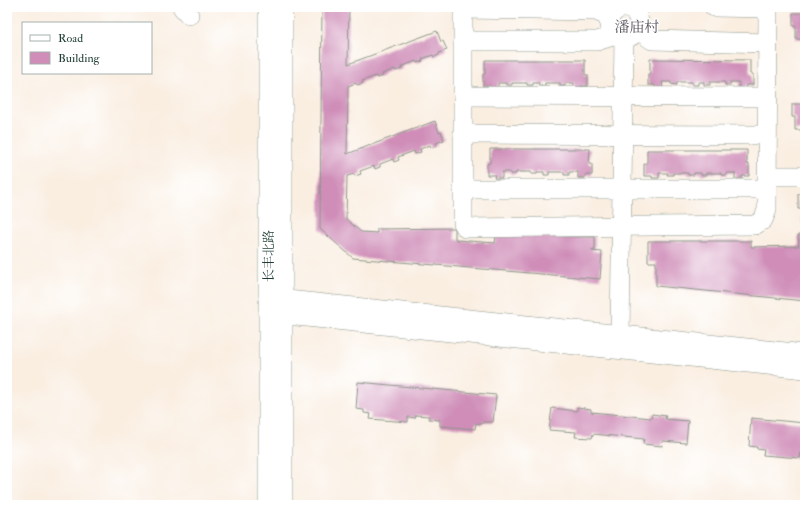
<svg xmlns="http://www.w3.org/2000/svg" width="812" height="512" font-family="'IM FELL Double Pica','Noto Serif SC',serif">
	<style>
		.building { fill: #cf8db8 }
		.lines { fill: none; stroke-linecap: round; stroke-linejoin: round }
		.minor-casing { stroke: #8c968a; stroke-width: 20 }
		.minor { stroke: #fff; stroke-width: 19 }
		.labels { text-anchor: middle; stroke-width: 3; stroke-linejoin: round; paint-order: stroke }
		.street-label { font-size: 13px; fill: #1f3d34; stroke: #fff }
		.quarter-label { font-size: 15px; fill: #5d5962; stroke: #fff }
	</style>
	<rect width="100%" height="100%" fill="#fff"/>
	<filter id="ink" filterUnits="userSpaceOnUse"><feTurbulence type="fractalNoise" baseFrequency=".025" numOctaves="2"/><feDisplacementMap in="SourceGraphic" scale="8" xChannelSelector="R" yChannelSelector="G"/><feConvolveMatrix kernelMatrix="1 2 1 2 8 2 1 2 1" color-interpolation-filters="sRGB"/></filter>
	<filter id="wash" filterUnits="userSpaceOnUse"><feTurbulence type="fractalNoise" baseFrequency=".012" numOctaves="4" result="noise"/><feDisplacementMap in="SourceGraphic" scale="16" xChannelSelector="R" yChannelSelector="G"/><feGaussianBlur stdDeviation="0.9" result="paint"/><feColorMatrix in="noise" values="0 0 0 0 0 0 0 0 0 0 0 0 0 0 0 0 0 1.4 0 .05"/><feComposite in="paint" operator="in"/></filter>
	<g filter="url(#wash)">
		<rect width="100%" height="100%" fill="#faeee1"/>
		<g id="blocks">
			<!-- building -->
			<g class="building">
				<polygon points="322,7 349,7 348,64 437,31 441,42 443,41 447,50 439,53 439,55 434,57 433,55 422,59 423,61 417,63 416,61 401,67 402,69 396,71 395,69 382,74 383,76 377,78 376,76 362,81 363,83 357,85 356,83 348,86 347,154 435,121 439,132 441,131 444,140 436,143 437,145 431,148 430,145 420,149 421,152 415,154 414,151 398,157 399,160 394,162 393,159 380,164 380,167 375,169 374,166 360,171 361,174 355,176 354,174 347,176 346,219 361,232 377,233 377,229 455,228 455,239 457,239 457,240 495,243 496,236 595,237 595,250 592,250 592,251 602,252 600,279 353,258 320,229"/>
				<polygon points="793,13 805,13 805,39 796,39 796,26 793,26"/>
				<polygon points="650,59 750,60 750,74 753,74 753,85 746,85 745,88 739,88 739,82 730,82 730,85 725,85 725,82 710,82 710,85 704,85 704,82 698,82 698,85 692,85 692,82 677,82 677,85 671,84 671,82 662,82 663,88 655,88 655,85 648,85 648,74 650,74"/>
				<polygon points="485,60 585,60 585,75 588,75 588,86 581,86 581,89 574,89 574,83 565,83 565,86 560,86 560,83 545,83 545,85 539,86 539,83 533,83 533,85 527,85 527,83 512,83 512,85 506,85 506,83 498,83 498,89 490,89 490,86 483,86 483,74 485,74"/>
				<polygon points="792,104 805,104 805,130 795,130 795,117 792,117"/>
				<polygon points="490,149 590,149 589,164 592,164 592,175 585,175 585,178 578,178 578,172 569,172 569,175 564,175 564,172 549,172 549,175 544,175 544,172 537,172 537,174 531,174 531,172 516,172 516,174 510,174 510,172 502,172 502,178 494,178 495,175 487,175 487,164 490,163"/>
				<polygon points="647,150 747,150 747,164 749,164 749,176 742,176 742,179 735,179 735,173 727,173 727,175 721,175 721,173 706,173 706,175 701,175 701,173 694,173 694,175 688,175 688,173 673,173 673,175 667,175 668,173 659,173 659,178 652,178 652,176 644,176 644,164 647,164"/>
				<polygon points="798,194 805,194 805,223 802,223 802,209 798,209"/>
				<polygon points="798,235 805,235 805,301 656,286 656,262 648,262 648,241 751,241 751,247 799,246"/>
				<polygon points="358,382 496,395 493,422 483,422 482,424 476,423 475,429 440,426 440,420 429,419 429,416 416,415 415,418 408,417 408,422 370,419 371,414 364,413 364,410 356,409"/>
				<polygon points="577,407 591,409 591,412 651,418 652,414 666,416 665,419 688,421 686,443 663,441 662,446 643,444 644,439 593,434 592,438 575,437 576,432 549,430 552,408 577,411"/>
				<polygon points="751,418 805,423 805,454 801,453 800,458 763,455 764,450 757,449 757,447 749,446"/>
			</g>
		</g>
	</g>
	<g filter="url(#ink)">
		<use href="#blocks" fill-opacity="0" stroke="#8c968a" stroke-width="1"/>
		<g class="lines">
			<!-- minor casing -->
			<g class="minor-casing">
				<g id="minor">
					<polyline points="182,7 189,15"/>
					<polyline points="463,7 463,223 466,228 755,225 763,220 767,210 768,7"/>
					<polyline points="714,7 768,8"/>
					<circle cx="624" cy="23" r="15"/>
					<polyline points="463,9 596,11 610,17"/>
					<polyline points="637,29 652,40 768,43"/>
					<polyline points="463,41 597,41 616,35"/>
					<polyline points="463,96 767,97"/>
					<polyline points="463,134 767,135"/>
					<polyline points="767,176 805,176"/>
					<polyline points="463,189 767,189"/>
					<polyline points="268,298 805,354"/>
					<polyline points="268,313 805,369"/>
					<polyline points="620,335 624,37"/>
					<polyline points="268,505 268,7"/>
					<polyline points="283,505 283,7"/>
				</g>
			</g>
			<!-- minor -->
			<use href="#minor" class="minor"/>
		</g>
	</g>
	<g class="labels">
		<!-- street labels -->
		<g class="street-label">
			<text transform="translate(268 256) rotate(-90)" y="5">长丰北路</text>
		</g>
		<!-- quarter labels -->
		<g class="quarter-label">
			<text x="637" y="32">潘庙村</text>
		</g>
	</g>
	<!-- margin -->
	<rect width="812" height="512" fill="none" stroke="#fff" stroke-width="24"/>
	<!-- legend -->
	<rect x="22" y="22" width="130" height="52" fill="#ffffff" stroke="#a5b1ae"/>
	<rect x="30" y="35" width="20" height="6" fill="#ffffff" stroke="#a5b1ae"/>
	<text x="58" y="42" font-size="12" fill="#1f3d34">Road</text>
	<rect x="30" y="52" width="20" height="12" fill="#cf8db8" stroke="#a5b1ae"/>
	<text x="58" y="62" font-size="12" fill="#1f3d34">Building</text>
</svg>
